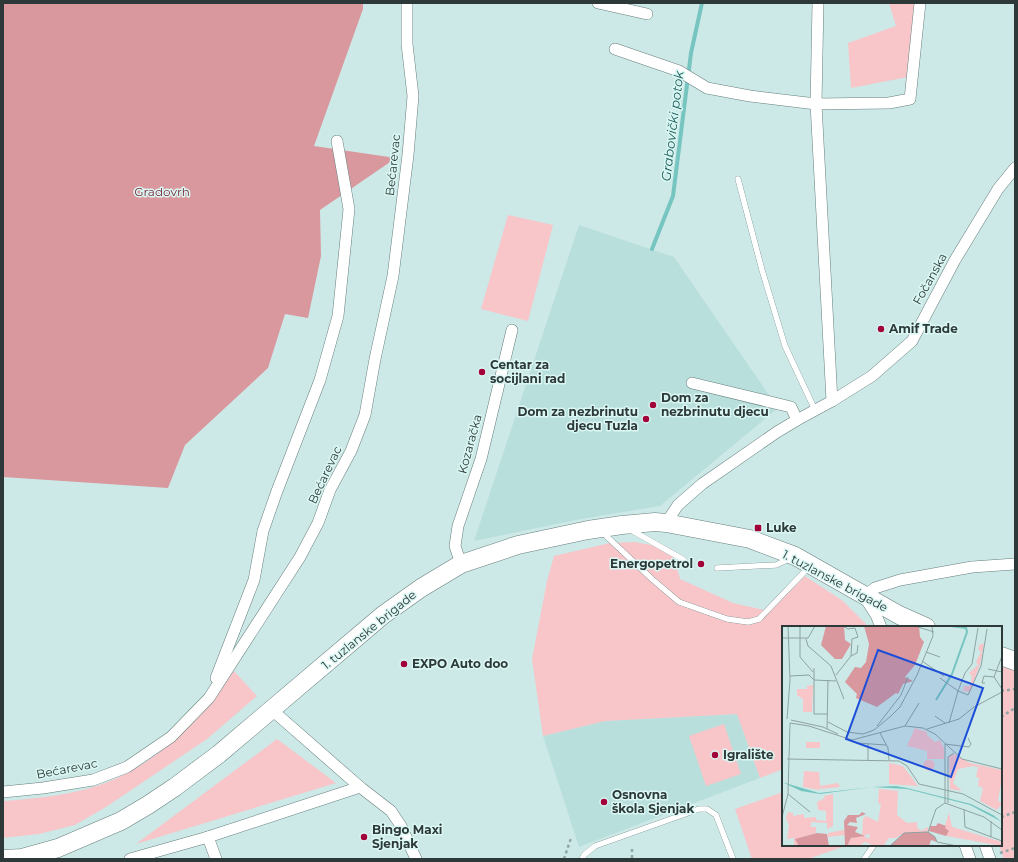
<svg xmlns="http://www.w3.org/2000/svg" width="1018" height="862" font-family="Montserrat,sans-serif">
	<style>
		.built { fill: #b9dfdc }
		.green { fill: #f8c5c9 }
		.forest { fill: #d9989e }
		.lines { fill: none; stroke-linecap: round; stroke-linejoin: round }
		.stream { stroke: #76c5c0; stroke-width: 4 }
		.service-casing { stroke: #657f7d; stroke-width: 6 }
		.minor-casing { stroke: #657f7d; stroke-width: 12 }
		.primary-casing { stroke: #657f7d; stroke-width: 19 }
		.path { stroke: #91a7a6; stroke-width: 2.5; stroke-dasharray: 3 3; stroke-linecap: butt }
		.service { stroke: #fff; stroke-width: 5.5 }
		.minor { stroke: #fff; stroke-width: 11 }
		.primary { stroke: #fff; stroke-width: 18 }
		.poi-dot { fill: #a10138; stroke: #daf7f4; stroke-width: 1.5 }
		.labels { text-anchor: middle; stroke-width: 3; stroke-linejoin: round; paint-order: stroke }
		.street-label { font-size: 12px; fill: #2d3938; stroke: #daf7f4 }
		.park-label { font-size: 12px; fill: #782a38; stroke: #daf7f4 }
		.poi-label { font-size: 12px; font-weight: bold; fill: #2d3938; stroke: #daf7f4; text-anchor: start }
		.water-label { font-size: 13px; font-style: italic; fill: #1b5d59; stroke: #daf7f4 }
		.inset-river { fill: none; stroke: #76c5c0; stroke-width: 2 }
		.inset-road { fill: none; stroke: #8da3a1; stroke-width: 1 }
		.view { fill: #1d4ed8; fill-opacity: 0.15; stroke: #1d4ed8; stroke-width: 2 }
		.inset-edge { fill: none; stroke: #2d3938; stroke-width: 2 }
	</style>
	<rect width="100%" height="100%" fill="#cde9e7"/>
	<!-- built -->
	<g class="built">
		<polygon points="579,225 674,257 778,408 660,506 581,519 474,541"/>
		<polygon points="737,714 760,778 579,847 543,736 605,721"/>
	</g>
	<!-- green -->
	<g class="green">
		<polygon points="889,3 914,3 913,76 851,88 848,43 896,26"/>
		<polygon points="508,215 553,225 528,321 481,309"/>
		<polygon points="635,542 672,549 680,579 733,603 769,611 787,594 805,576 843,601 869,627 783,627 783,769 760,778 737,714 605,721 543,736 532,659 547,581 554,556 610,543"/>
		<polygon points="1001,666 1015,670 1015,859 1004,859 999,845 1001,845"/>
		<path d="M234 671 257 696 207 739 106 807 75 825 39 834 3 838V801C32 799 62 796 90 788 136 775 176 743 207 708 217 697 225 683 234 671Z"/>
		<polygon points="724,724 741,774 706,786 689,736"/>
		<polygon points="277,739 336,783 136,844"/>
		<polygon points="783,792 783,845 848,845 808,859 752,859 735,809"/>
	</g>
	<!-- forest -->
	<polygon class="forest" points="3,3 363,3 363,9 314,146 396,158 320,210 321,256 308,318 285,314 268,368 185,445 168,488 3,477"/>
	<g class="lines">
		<!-- stream -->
		<polyline class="stream" points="652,249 673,196 691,53 702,3"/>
		<!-- service casing -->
		<g class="service-casing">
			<g id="service">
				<polyline points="738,179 762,270 785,346 815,410"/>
				<polyline points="631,530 684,560"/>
				<polyline points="602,532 652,579 679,602 727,619 748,622 759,619 809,567"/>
				<polyline points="717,568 776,565 789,559"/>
				<polyline points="582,859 584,855 595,846 699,809 707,809 716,815 733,859"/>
				<polyline points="864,859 874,845"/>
			</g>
		</g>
		<!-- minor casing -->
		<g class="minor-casing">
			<g id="minor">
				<polyline points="598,3 647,14"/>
				<polyline points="818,3 816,104 889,103 910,99 920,3"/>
				<polyline points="615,49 679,71 707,88 750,96 816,104 832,401"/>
				<polyline points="692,383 791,407 797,420"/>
				<polyline points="666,523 678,505 702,484 777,432 797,420 832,401 872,376 912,341 955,260 998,189 1015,168"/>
				<polyline points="461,564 455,546 458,526 481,459 512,330"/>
				<polyline points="881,627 876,615 864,596 875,588 900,580 972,567 1015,564"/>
				<polyline points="216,678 254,580 263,531 277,491 320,380 338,316 349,209 337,141"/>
				<polyline points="272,710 360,787 391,811 401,826 416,859"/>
				<polyline points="3,792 43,788 93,780 127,767 171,737 209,698 300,557 318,523 330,490 351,451 365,415 375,359 393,276 408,155 413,96 407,44 407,3"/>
				<polyline points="208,837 216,859"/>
				<polyline points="965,845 970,859"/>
				<polyline points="985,845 990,859"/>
				<polyline points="130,859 208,837 360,787"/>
			</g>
		</g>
		<!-- primary casing -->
		<g class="primary-casing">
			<g id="primary">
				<polyline points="1001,656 1015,661"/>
				<polyline points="3,859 22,858 58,848 121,821 148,805 175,787 219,754 383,615 421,588 461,564 518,545 588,530 622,525 655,522 666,523 750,539 795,556 899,615 926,627"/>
			</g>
		</g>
		<!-- path -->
		<g class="path">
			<polyline points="1001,691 1015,689"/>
			<polyline points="1001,717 1015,708"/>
			<polyline points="1001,817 1015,812"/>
			<polyline points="632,849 632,859"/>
			<polyline points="1000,853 1015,848"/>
			<polyline points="564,859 571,838"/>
		</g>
		<!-- service -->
		<use href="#service" class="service"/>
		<!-- minor -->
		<use href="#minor" class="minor"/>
		<!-- primary -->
		<use href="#primary" class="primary"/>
	</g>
	<!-- markers -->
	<g class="poi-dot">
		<circle cx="881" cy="329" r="4"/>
		<circle cx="482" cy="372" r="4"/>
		<circle cx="653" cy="405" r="4"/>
		<circle cx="646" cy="419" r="4"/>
		<rect x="754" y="524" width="8" height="8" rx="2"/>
		<circle cx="701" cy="564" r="4"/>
		<circle cx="404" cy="664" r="4"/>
		<circle cx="715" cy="755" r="4"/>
		<circle cx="604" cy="802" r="4"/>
		<circle cx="364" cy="837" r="4"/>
	</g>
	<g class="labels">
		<!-- street labels -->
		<g class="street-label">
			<text transform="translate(393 165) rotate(-84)" y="4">Bećarevac</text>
			<text transform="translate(930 279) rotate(-61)" y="4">Fočanska</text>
			<text transform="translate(470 444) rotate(-75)" y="4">Kozaračka</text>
			<text transform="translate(325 475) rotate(-65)" y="4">Bećarevac</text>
			<text transform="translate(835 581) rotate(28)" y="4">1. tuzlanske brigade</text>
			<text transform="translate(369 630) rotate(-39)" y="4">1. tuzlanske brigade</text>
			<text transform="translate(67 769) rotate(-11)" y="4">Bećarevac</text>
		</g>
		<!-- park labels -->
		<g class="park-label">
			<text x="162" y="196">Gradovrh</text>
		</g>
		<!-- poi labels -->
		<g class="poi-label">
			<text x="889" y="333">Amif Trade</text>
			<text x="490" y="369">Centar za<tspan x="490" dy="14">socijlani rad</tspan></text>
			<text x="661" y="402">Dom za<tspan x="661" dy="14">nezbrinutu djecu</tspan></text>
			<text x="638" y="416" text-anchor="end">Dom za nezbrinutu<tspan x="638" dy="14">djecu Tuzla</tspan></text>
			<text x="766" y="532">Luke</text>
			<text x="693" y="568" text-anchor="end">Energopetrol</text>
			<text x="412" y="668">EXPO Auto doo</text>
			<text x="723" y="759">Igralište</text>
			<text x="612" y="799">Osnovna<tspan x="612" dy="14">škola Sjenjak</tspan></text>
			<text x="372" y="834">Bingo Maxi<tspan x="372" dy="14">Sjenjak</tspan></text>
		</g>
		<!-- water labels -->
		<g class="water-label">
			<text transform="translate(672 126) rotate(-83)" y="5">Grabovički potok</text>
		</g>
	</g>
	<!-- overview -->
	<g transform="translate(782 626)">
		<rect width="220" height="220" fill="#cde9e7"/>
		<path d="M198 18H202L198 38 188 66 181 65 182 60H188L190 50 187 47 196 39 194 36 199 26 196 23ZM31 59 30 86H21V73L15 69V63H25V60ZM133 102 145 106V109L153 116 158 114 162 122V133H145V125L125 120ZM24 116H38V122H24ZM172 128 188 137 220 144V151L205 148 220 151 216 175 220 177 215 184 198 175 201 162 196 160 197 152 194 151 196 142H199L191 140 176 143 171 157 180 165 168 163 167 130ZM141.5 139a5.5 5.5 0 1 1 11 0a5.5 5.5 0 1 1-11 0ZM107 137 121 140 136 160 107 158ZM22 145 37 146 38 160 56 157 58 161 38 163V161L37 164 21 161ZM97 163 116 165 115 189 125 197 135 196V201L139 205 146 201V204L142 207H122L114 212H107L101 220H86L90 219 83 216 77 220H65L67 214 72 211 82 210 87 213 88 208 80 210 81 193 84 190 96 196 99 178 96 177ZM51 168V200L45 203V197L29 196V201H34V207L14 213 17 220H12V212L5 213 7 199 4 192 6 186 11 187V190L22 188V192L34 191V194L44 195V185L36 184 35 176 43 172 42 170ZM167 187 170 201 220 216V220L164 210 167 205 162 202ZM62 204 63 209 46 211V207Z" fill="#f8c5c9"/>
		<path d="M44 0H62L63 14 69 18 60 33H53L39 19ZM82 0H137L138 11 142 16 133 39 123 51 131 55 121 58 116 68 114 67 95 81 74 72 75 68 63 56 73 41 79 42 84 36 87 18ZM80 186 84 188 74 192 75 197 68 196 65 199 76 201 73 206 83 210 69 212 65 220H63L62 195 66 189H77ZM156 197 164 200 163 202 167 205 164 210 147 205 148 200H154ZM146 206 153 211 155 216 149 214 147 220H108L122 207ZM35 207 45 208 47 220H17L14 215 13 213Z" fill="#d9989e"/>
		<path d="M0 156 37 167 90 161 114 160 125 162 189 178 211 189 220 196 188 179 125 163 90 161 38 168 19 165Z" fill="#76c5c0"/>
		<path class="inset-river" d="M154 74 170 48 185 6 184 2 169 0"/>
		<path class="inset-road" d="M18 0V31L31 46M136 1 152 6M196 2 190 38 183 47 176 65 186 69 199 40 205 3M0 12H26L33 0M24 13 26 20 49 40 62 73M144 26 158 31M69 30 75 27 76 19M220 30 212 51 220 63M140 35 162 50M32 42V88H46M206 43 220 46M54 49 69 30 70 13 76 11 73 2 66 3 61 0M8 50 27 49 32 54M158 52 176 65 167 97M32 54 54 55M203 57H200L202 50 212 51M153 90 163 97M5 93 8 54 6 0M9 94 41 101 56 108M46 96 65 106 81 108 92 104 109 90 118 81 135 49 151 10 150 0M8 97 27 100 70 114 123 100 141 102 153 108 180 133 220 143M95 100 119 69 126 51M123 100 137 77M45 103 46 54M145 103 177 93 192 81 220 66M98 107 106 122 107 134M66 114 75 117 104 119M5 133 117 135 125 140 137 158 181 168 220 189M86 134V118M6 168 28 186M163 177V118L187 121 189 118 186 112M166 177V131L172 127M182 183 183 201 220 215M0 191 6 168 8 97M209 195V211M155 216 153 211 146 206 154 183 163 177 202 191 220 204M155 216 175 220M108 220 122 207 146 206"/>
		<path class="view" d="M96 24 201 62 169 151 64 113Z"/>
		<rect width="220" height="220" class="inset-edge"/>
	</g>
	<!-- border -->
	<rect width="1018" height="862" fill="none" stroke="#2d3938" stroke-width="8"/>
</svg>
